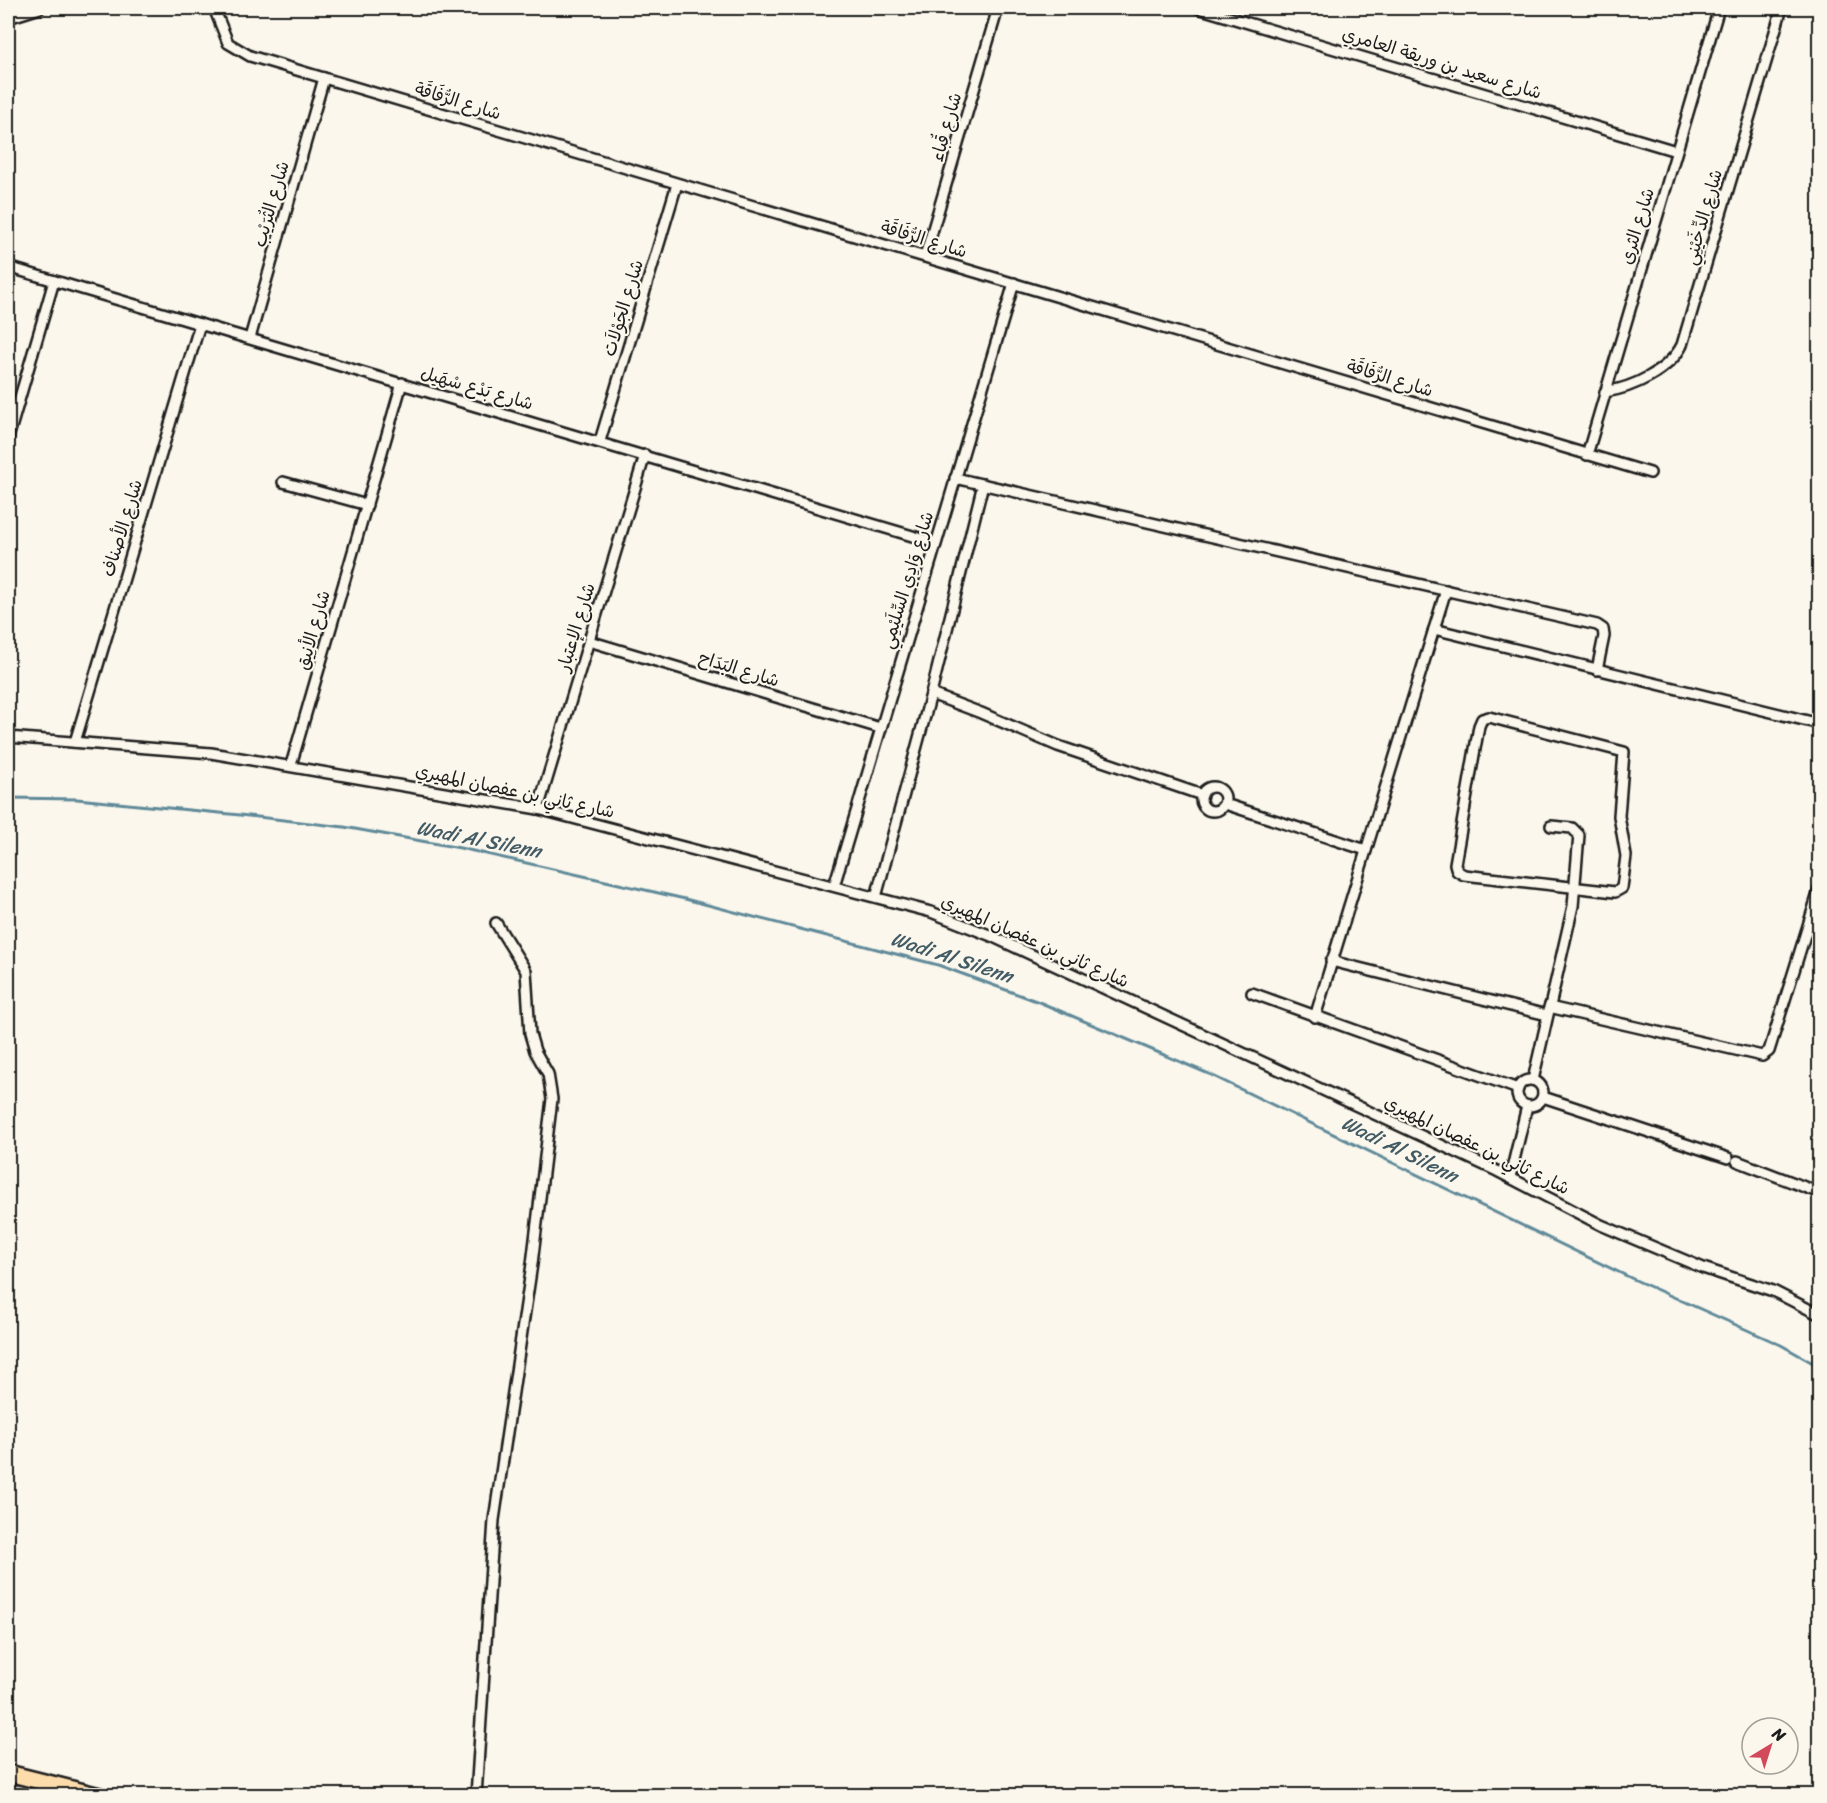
<svg xmlns="http://www.w3.org/2000/svg" width="1827" height="1803" font-family="Sriracha,'Playpen Sans Arabic',sans-serif">
	<style>
		.lines { fill: none; stroke-linecap: round; stroke-linejoin: round }
		.stream { stroke: #5f8999; stroke-width: 3 }
		.street-casing { stroke: #1c1c1c; stroke-width: 14 }
		.primary-casing { stroke: #1c1c1c; stroke-width: 20 }
		.street { stroke: #fbf7ec; stroke-width: 9 }
		.primary { stroke: #fddcac; stroke-width: 15 }
		.labels { text-anchor: middle; stroke-width: 4.5; stroke-linejoin: round; paint-order: stroke }
		.street-label { font-size: 18px; fill: #1c1c1c; stroke: #fbf7ec }
		.water-label { font-size: 20px; font-style: italic; fill: #435b65; stroke: #fbf7ec }
	</style>
	<rect width="100%" height="100%" fill="#fbf7ec"/>
	<filter id="ink" filterUnits="userSpaceOnUse"><feTurbulence type="fractalNoise" baseFrequency=".0167" numOctaves="2"/><feDisplacementMap in="SourceGraphic" scale="12" xChannelSelector="R" yChannelSelector="G"/><feConvolveMatrix kernelMatrix="1 2 1 2 8 2 1 2 1" color-interpolation-filters="sRGB"/></filter>
	<g filter="url(#ink)">
		<g class="lines">
			<!-- stream -->
			<polyline class="stream" points="8,798 77,799 240,815 344,827 460,848 685,899 938,965 1039,1002 1209,1074 1633,1279 1781,1345 1820,1367"/>
			<!-- street casing -->
			<g class="street-casing">
				<g id="street">
					<polyline points="214,8 228,43 250,56 1650,473"/>
					<polyline points="1198,8 1676,151"/>
					<polyline points="8,18 40,8"/>
					<polyline points="925,256 998,8"/>
					<polyline points="8,267 936,543"/>
					<polyline points="250,338 324,78"/>
					<path d="M1605 392C1632 388 1669 371 1682 345L1782 8"/>
					<polyline points="8,438 54,281"/>
					<polyline points="600,441 677,184"/>
					<polyline points="1587,455 1719,8"/>
					<polyline points="955,478 1597,625 1603,629 1604,636 1597,670"/>
					<polyline points="283,482 367,505"/>
					<polyline points="1434,629 1820,724"/>
					<polyline points="589,641 880,728"/>
					<polyline points="931,694 981,713 1058,746 1202,795"/>
					<polygon points="1489,717 1624,752 1619,816 1626,856 1622,888 1615,892 1464,875 1457,871 1455,864 1479,726 1482,719"/>
					<polyline points="8,737 211,753 538,809 931,912 989,935 1497,1171 1601,1225 1703,1268 1773,1291 1820,1315"/>
					<polyline points="75,742 200,324"/>
					<polyline points="291,765 402,383"/>
					<circle cx="1213" cy="799" r="12"/>
					<polyline points="1225,804 1366,850"/>
					<polyline points="538,809 645,455"/>
					<polyline points="834,886 1014,283"/>
					<polyline points="876,897 931,694 983,484"/>
					<polyline points="1331,961 1547,1015"/>
					<polyline points="1252,993 1518,1089"/>
					<polyline points="1549,1007 1762,1056 1769,1051 1820,887"/>
					<polyline points="1315,1017 1446,590"/>
					<circle cx="1530" cy="1093" r="13"/>
					<polyline points="1533,1080 1573,906 1579,835 1572,828 1551,826"/>
					<polyline points="1543,1097 1728,1158"/>
					<polyline points="1737,1161 1820,1193"/>
					<polyline points="1510,1177 1527,1106"/>
					<polyline points="476,1796 494,1520 532,1264 552,1099 548,1074 535,1051 530,1034 526,971 496,923"/>
				</g>
			</g>
			<!-- primary casing -->
			<g class="primary-casing">
				<polyline id="primary" points="8,1773 100,1796"/>
			</g>
			<!-- street -->
			<use href="#street" class="street"/>
			<!-- primary -->
			<use href="#primary" class="primary"/>
		</g>
	</g>
	<g class="labels">
		<!-- street labels -->
		<g class="street-label">
			<text transform="translate(1442 63) rotate(17)" y="6">شارع سعيد بن وريقة العامري</text>
			<text transform="translate(458 101) rotate(17)" y="6">شارع الرُّفَاقَة</text>
			<text transform="translate(946 127) rotate(-74)" y="6">شارع قُباء</text>
			<text transform="translate(271 204) rotate(-74)" y="6">شارع الثُرَيْب</text>
			<text transform="translate(1703 217) rotate(-74)" y="6">شارع الدِّخَيْنِي</text>
			<text transform="translate(1637 226) rotate(-73)" y="6">شارع الثرى</text>
			<text transform="translate(924 239) rotate(17)" y="6">شارع الرُّفَاقَة</text>
			<text transform="translate(623 308) rotate(-73)" y="6">شارع الجَوْلاَت</text>
			<text transform="translate(1390 378) rotate(17)" y="6">شارع الرُّفَاقَة</text>
			<text transform="translate(477 388) rotate(16)" y="6">شارع بَدْع سْهَيل</text>
			<text transform="translate(122 528) rotate(-73)" y="6">شارع الأصناف</text>
			<text transform="translate(907 580) rotate(-73)" y="6">شارع وَادِي السِّلَيْمِي</text>
			<text transform="translate(576 627) rotate(-73)" y="6">شارع الإعتبار</text>
			<text transform="translate(313 630) rotate(-74)" y="6">شارع الأنِيق</text>
			<text transform="translate(739 669) rotate(17)" y="6">شارع البَدَاح</text>
			<text transform="translate(515 791) rotate(12)" y="6">شارع ثاني بن عفصان المهيري</text>
			<text transform="translate(1035 941) rotate(24)" y="6">شارع ثاني بن عفصان المهيري</text>
			<text transform="translate(1477 1145) rotate(26)" y="6">شارع ثاني بن عفصان المهيري</text>
		</g>
		<!-- water labels -->
		<g class="water-label">
			<text transform="translate(479 839) rotate(11)" y="7">Wadi Al Silenn</text>
			<text transform="translate(952 957) rotate(18)" y="7">Wadi Al Silenn</text>
			<text transform="translate(1400 1149) rotate(26)" y="7">Wadi Al Silenn</text>
		</g>
	</g>
	<!-- margin -->
	<rect width="1827" height="1803" fill="none" stroke="#fbf7ec" stroke-width="30"/>
	<rect x="15" y="15" width="1797" height="1773" fill="none" stroke="#1c1c1c" stroke-width="2" filter="url(#ink)"/>
	<!-- north arrow -->
	<g transform="translate(1770 1746) rotate(38)"><circle r="28" fill="#fbf7ec" stroke="#a29f99" stroke-width="1.5"/>
	<path d="M0-4.5L10 22L0 15L-10 22Z" fill="#d1495b"/>
	<text y="-9" font-size="16" font-weight="bold" text-anchor="middle" fill="#1c1c1c">N</text>
	</g>
</svg>
